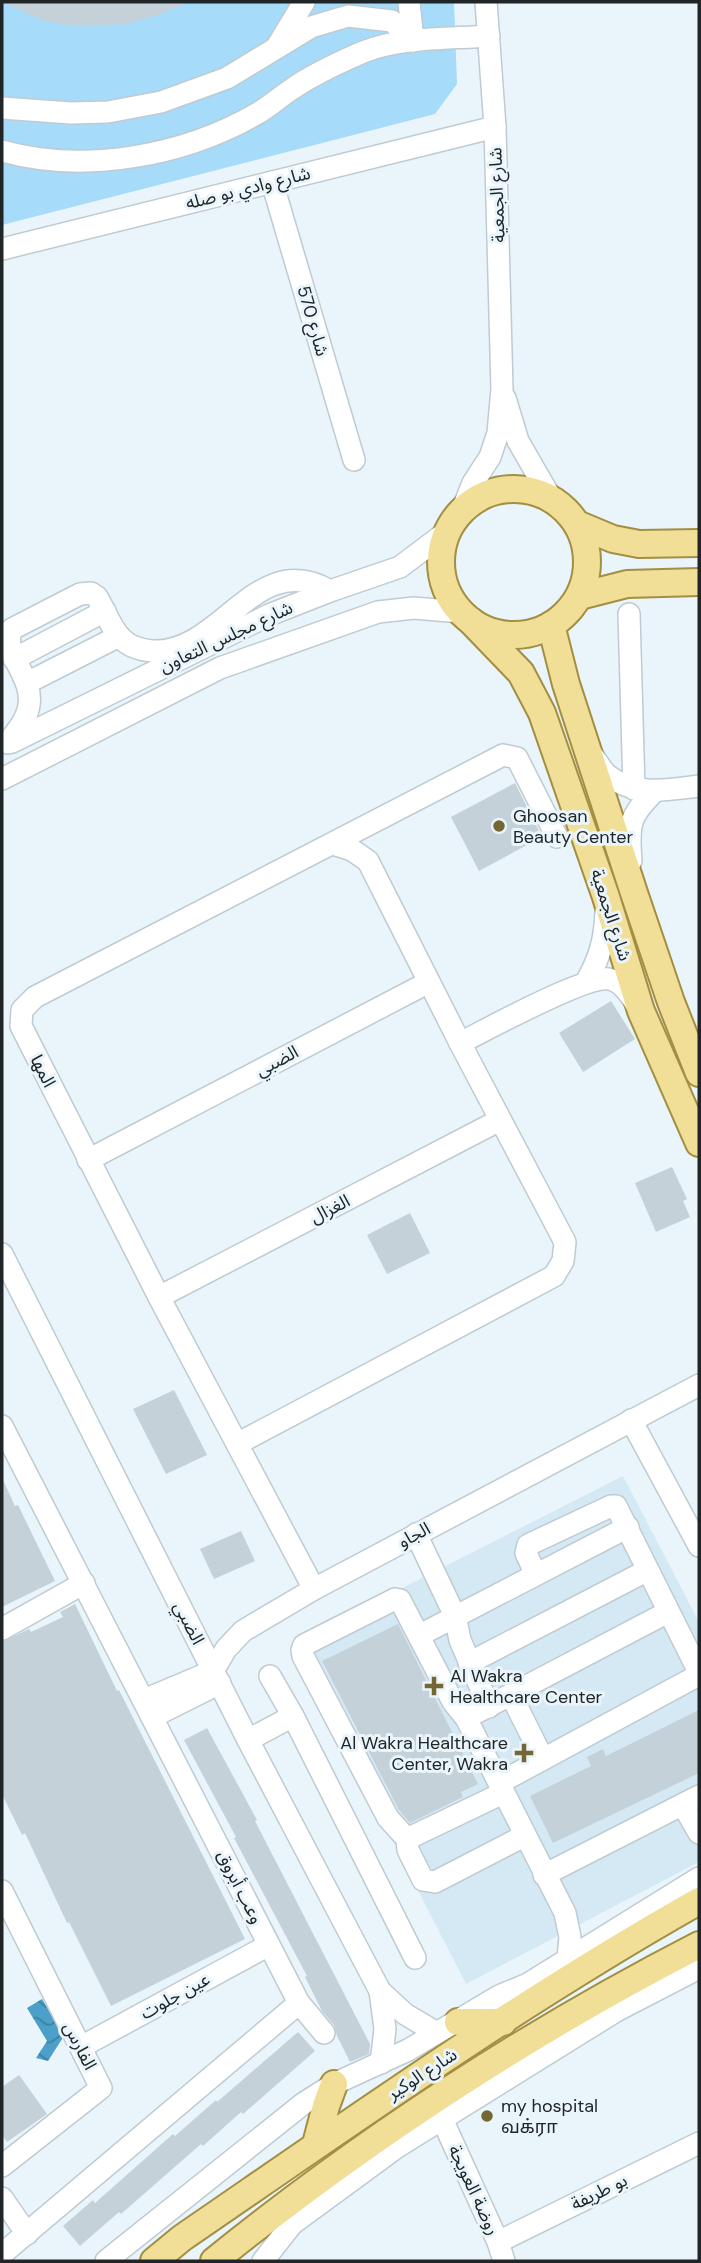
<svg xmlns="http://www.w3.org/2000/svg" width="701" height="2263" font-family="'DM Sans','Noto Sans Arabic','Noto Sans Tamil',sans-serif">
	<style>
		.built { fill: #d5e9f4 }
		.pitch { fill: #a6dbf9 }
		.water { fill: url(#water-waves) }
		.building { fill: #c5d1d8 }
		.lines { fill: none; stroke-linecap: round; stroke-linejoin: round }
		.minor-casing { stroke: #bfcbd2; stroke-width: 24 }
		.major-casing { stroke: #a28f42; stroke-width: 30 }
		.minor { stroke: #fff; stroke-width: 21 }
		.major { stroke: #f1de97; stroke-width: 26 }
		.poi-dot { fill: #756734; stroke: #e9f5fb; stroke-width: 2.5 }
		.labels { text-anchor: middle; stroke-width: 6; stroke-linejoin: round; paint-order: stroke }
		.street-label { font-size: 18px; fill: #202527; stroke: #e9f5fb }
		.poi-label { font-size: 18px; fill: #202527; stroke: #e9f5fb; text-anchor: start }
	</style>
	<defs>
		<pattern id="water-waves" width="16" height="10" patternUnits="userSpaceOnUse" patternTransform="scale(1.75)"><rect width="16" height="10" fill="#4b9fc9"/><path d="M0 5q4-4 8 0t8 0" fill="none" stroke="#3e81a3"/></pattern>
	</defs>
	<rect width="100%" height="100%" fill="#e9f5fb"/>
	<!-- built -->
	<polygon class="built" points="623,1476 699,1622 699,1862 466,1984 292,1644"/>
	<!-- pitch -->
	<polygon class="pitch" points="2,2 454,2 457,84 435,114 2,225"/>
	<!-- water -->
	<polygon class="water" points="42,1999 64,2036 48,2061 36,2058 47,2041 27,2008"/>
	<!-- building -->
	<g class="building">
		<polygon points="3,2 189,2 161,14 126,24 75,26 41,20"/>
		<polygon points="515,783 542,837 479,871 451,817"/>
		<polygon points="611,1001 635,1039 583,1072 559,1033"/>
		<polygon points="672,1167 687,1199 683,1201 690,1217 656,1232 635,1183"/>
		<polygon points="410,1213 430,1253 387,1274 367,1235"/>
		<polygon points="174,1390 207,1455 166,1474 133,1409"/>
		<polygon points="2,1478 15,1506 18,1505 55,1581 2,1607"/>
		<polygon points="241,1531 255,1561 214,1579 200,1549"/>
		<polygon points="75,1604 117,1691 119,1690 245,1939 111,2006 69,1922 67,1923 25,1833 22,1835 2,1794 2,1642 29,1629 31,1632 63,1617 60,1612"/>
		<polygon points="398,1624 478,1784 461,1792 463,1797 410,1823 399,1810 322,1661"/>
		<polygon points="699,1710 699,1773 553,1843 530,1796 591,1766 587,1757 603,1749 606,1756"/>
		<polygon points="207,1728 257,1820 255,1821 370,2044 369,2054 350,2062 337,2036 334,2025 322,2011 305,1977 307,1976 234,1838 236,1837 184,1740"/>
		<polygon points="298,2032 315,2051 243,2114 241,2112 203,2146 201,2144 121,2214 119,2212 80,2246 63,2226 93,2200 95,2203 173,2134 175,2136 216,2100 217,2102"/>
		<polygon points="19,2075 47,2114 7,2142 2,2135 2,2087"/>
	</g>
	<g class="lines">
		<!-- minor casing -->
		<g class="minor-casing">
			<g id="minor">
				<polyline points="409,2 413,41"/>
				<polyline points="278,45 304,2"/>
				<polyline points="2,108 71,113 108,112 161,102 227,78 311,27 348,16 392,21 413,41"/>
				<path d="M2 151C85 174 184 156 258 113 270 106 281 96 292 89 313 74 340 62 363 52 400 37 450 39 489 36"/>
				<polyline points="272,182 354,460"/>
				<polyline points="2,249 495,127"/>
				<polyline points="505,398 518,441 552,500"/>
				<polyline points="461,513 473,483 490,457 498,433 502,389 495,127 486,2"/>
				<polyline points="629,614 634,789"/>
				<polyline points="14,659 105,611"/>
				<polyline points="27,683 119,636"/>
				<polyline points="12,742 269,615 330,591 400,567 449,530"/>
				<path d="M8 743C16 732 27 720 29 705 34 677 0 651 12 629L80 594 91 593 97 597C105 610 111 629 122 639 130 647 141 650 152 651 221 655 256 547 330 591"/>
				<path d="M592 755C597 761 601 769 606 774 634 797 667 790 699 786"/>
				<polyline points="2,779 220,668 378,612 414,608 461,612"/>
				<path d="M631 861C628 825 629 816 655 791"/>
				<path d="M586 982C600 958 605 939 606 911"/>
				<path d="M460 1043C486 1030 586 975 609 979 621 981 630 994 636 1004"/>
				<polyline points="88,1160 429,982"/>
				<polyline points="2,1254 248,1740 380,1991 405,2014 437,2033"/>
				<polyline points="159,1297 500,1120"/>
				<polyline points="631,1420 699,1546"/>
				<polyline points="2,1426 299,2003 2,2254"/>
				<polyline points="237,1444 554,1276 563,1261 565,1242 460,1043 368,861 352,850 333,844"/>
				<polyline points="416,1534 455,1616 460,1640 489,1707"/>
				<polyline points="535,1573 526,1553 528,1545 611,1506 616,1506 699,1672"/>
				<polyline points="314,1589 159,1297 21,1026 22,1010 35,997 503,755 517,758 557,837"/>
				<polyline points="2,1629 84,1583"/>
				<polyline points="420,1635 628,1527"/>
				<polyline points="469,1663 648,1570"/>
				<polyline points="270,1676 293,1716 415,1958"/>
				<polyline points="511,1695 543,1759"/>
				<polyline points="144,1700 213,1671 226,1649 243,1631 314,1589 699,1385"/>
				<polyline points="152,1717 220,1683"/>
				<polyline points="466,1718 668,1612"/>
				<polyline points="248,1740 293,1716"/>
				<polyline points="499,1783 699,1675"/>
				<polyline points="683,1805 699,1833"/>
				<polyline points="524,1836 435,1882 423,1880 408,1850 407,1839 388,1818 303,1656 302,1650 304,1645 395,1599 400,1600 453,1702 466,1718 565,1913 570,1937 568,1958"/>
				<polyline points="407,1839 503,1793"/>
				<polyline points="544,1875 699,1796"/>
				<polyline points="2,1891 101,2088 2,2166"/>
				<polyline points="380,1991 385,2029 381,2063"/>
				<polyline points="299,2003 324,2033"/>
				<polyline points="81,2047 269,1945"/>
				<polyline points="442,2119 498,2242 504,2261"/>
				<polyline points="2,2198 27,2234"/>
				<polyline points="498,2242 699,2143"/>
				<polyline points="106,2261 304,2103 334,2084 408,2050 499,1996 528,1984 699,1878"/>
				<polyline points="263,2261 292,2224 397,2147 616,2011 699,1968"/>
			</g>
		</g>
		<!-- major casing -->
		<g class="major-casing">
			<g id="major">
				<circle cx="514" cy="562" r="73"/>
				<polyline points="577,524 613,539 639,544 699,543"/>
				<polyline points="580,596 627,584 699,582"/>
				<polyline points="471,621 521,673 542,713 606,897 641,1011 699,1143"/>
				<polyline points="551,625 566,684 634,893 671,1002 699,1073"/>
				<polyline points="458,2022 503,2022"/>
				<polyline points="316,2144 326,2106 334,2084"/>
				<path d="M154 2261 182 2238C351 2122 520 2002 699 1901"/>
				<path d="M214 2261C364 2140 528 2033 699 1945"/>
			</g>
		</g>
		<!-- minor -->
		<use href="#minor" class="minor"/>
		<!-- major -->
		<use href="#major" class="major"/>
	</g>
	<!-- markers -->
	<g class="poi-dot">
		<circle cx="499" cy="826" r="7"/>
		<path d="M430.5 1675.5h7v7h7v7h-7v7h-7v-7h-7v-7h7z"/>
		<path d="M520.5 1742.5h7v7h7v7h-7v7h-7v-7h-7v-7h7z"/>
		<circle cx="487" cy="2116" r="7"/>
	</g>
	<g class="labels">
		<!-- street labels -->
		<g class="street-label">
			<text transform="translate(248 188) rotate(-14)" y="6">شارع وادي بو صله</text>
			<text transform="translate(497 195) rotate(-92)" y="6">شارع الجمعية</text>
			<text transform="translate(313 321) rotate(74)" y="6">شارع 570</text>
			<text transform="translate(226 637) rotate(-25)" y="6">شارع مجلس التعاون</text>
			<text transform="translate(611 915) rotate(72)" y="6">شارع الجمعية</text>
			<text transform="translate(277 1061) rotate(-28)" y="6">الضبي</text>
			<text transform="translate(43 1071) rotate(63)" y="6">المها</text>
			<text transform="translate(330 1209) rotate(-27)" y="6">الغزال</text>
			<text transform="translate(414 1535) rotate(-28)" y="6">الجاو</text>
			<text transform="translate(189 1623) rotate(63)" y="6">الضبي</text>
			<text transform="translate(240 1887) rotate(63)" y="6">وعب أبروق</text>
			<text transform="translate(175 1996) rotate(-29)" y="6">عين جلوت</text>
			<text transform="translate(80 2046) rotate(63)" y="6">الفارس</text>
			<text transform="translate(422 2074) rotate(-33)" y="6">شارع الوكير</text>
			<text transform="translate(474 2190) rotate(65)" y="6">روضة العويجة</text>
			<text transform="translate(599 2192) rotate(-26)" y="6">بو طريفة</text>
		</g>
		<!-- poi labels -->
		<g class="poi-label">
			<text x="513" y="822">Ghoosan<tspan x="513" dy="21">Beauty Center</tspan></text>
			<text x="450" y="1682">Al Wakra<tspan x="450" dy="21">Healthcare Center</tspan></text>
			<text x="508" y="1749" text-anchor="end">Al Wakra Healthcare<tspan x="508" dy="21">Center, Wakra</tspan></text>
			<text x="501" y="2112">my hospital<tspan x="501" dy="21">வக்ரா</tspan></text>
		</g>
	</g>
	<!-- border -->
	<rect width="701" height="2263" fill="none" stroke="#202527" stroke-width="7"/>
</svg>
